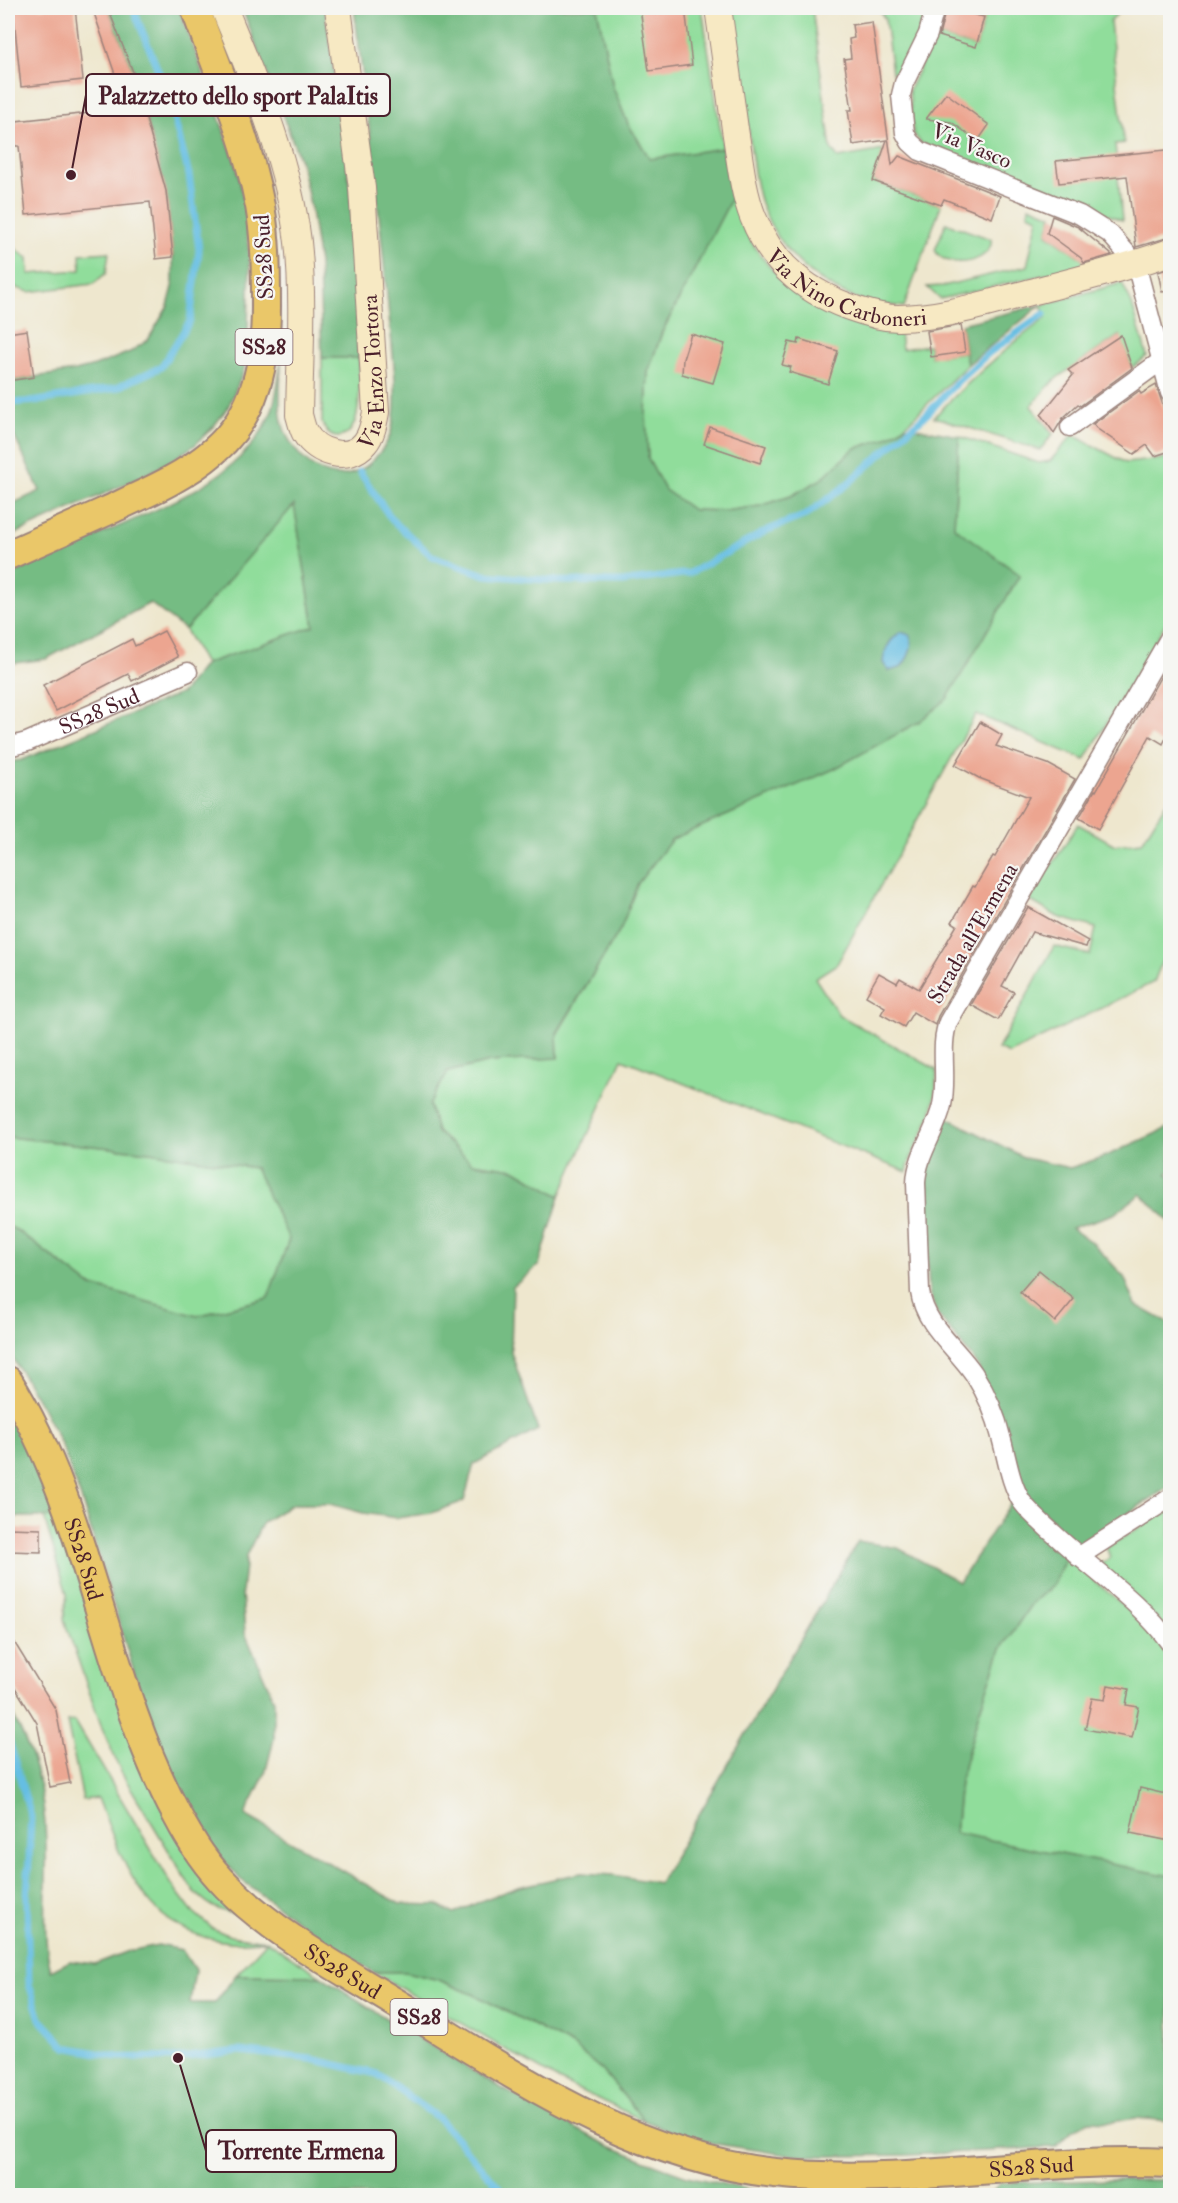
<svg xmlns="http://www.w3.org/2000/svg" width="1178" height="2203" font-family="'IM FELL Double Pica',serif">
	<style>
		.green { fill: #90dd9b; stroke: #6d7e63; stroke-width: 1.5 }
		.forest { fill: #74bc83; stroke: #5f6e57; stroke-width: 1.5 }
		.water { fill: #65bee3; stroke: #586e87; stroke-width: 1.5 }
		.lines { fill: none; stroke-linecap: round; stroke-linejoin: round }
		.stream { stroke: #65bee3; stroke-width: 7 }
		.building { fill: #eca590 }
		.street-casing { stroke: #9c837c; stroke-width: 21 }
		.secondary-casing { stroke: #9c837c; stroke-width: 28 }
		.primary-casing { stroke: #9c837c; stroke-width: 32 }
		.street { stroke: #fff; stroke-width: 18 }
		.secondary { stroke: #f7e9c3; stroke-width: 26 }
		.primary { stroke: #eac769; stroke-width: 28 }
		.labels { text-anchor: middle; stroke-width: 4.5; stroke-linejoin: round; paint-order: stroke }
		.shield { fill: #f6f6f2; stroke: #7e6067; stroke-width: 1.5 }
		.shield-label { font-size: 21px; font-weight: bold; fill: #4a1f2b }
		.street-label { font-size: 22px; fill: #4a1f2b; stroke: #f6f6f2 }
		.leader { fill: none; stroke: #4a1f2b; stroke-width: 2 }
		.callout-dot { fill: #4a1f2b; stroke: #f6f6f2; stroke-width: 2 }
		.callout { fill: #f6f6f2; stroke: #4a1f2b; stroke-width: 2 }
		.callout-label { font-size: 24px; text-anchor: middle; font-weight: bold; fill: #4a1f2b }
	</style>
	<rect width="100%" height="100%" fill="#f6f6f2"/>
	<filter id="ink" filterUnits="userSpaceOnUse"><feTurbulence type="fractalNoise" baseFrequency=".0167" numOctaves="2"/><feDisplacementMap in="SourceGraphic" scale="12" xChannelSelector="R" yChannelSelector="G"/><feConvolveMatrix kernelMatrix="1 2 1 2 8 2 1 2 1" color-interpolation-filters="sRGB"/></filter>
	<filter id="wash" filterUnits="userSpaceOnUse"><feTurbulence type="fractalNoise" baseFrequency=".008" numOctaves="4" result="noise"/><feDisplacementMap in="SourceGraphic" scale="24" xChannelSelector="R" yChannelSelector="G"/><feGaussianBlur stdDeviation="1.35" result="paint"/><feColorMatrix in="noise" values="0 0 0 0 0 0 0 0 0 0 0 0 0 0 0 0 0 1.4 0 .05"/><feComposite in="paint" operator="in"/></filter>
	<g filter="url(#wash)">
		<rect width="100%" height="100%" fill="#eee7ce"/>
		<!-- green -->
		<g class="green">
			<polygon points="597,8 702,8 723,148 650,159 628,124 613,87"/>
			<path d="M732 8H812L831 149 838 158 884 150 873 181 941 205 904 307C894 305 882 305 872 303 820 290 779 253 761 203 753 179 752 151 748 126 743 86 737 47 732 8Z"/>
			<polygon points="878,8 929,8 921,33 902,71 892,73 885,19"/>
			<polygon points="949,8 1122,8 1110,22 1124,143 1115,144 1122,220 928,146 921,143 913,133 909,90 935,35 976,47 984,18"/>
			<path d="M732 197C755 274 820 325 900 333L902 349 929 345 931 357 965 352 967 365 905 426 886 438 854 449 820 480 791 496 760 506 725 511 693 510 665 490 648 459 646 414 648 372 662 333Z"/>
			<polygon points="1029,206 1052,215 1047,234 1081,258 1086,265 940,299 927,287 943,286 1027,266 1038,218 1028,214"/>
			<path d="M946 223 991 239C995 262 945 272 935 250Z"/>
			<polygon points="8,240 19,252 28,258 29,274 81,270 80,254 109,252 106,273 93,284 29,292 14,287 8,280"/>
			<path d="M1122 283 1132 304 1147 356 1132 368 1120 335 1054 380 1031 406 1053 434 1040 450 934 417C969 381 1005 348 1046 318L1041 305Z"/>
			<path d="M322 358H359C359 376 365 436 338 437 329 437 325 430 322 423Z"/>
			<path d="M1073 435 1126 463 1170 458V616L1085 760 976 714 837 964 815 978 839 1015 937 1070C936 1088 935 1105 928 1122 921 1139 910 1154 907 1172L622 1059 560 1196 514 1169 472 1163 437 1132 429 1104 448 1072 490 1062 558 1057 557 1034 621 928 638 883 672 839 834 769 954 527 959 436 1039 463 1050 461Z"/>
			<polygon points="294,504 314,627 205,664 185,630"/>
			<polygon points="1170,797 1170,941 1154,982 1009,1054 998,1049 1054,946 1090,955 1096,928 1058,917 1029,900 1078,824 1115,845 1142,842"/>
			<polygon points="8,1137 150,1152 255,1168 290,1239 268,1298 197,1316 89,1285 18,1231 8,1226"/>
			<polygon points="1170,1508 1170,1632 1099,1565 1111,1557 1106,1548"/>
			<path d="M44 1517H57L239 1914C218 1913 203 1902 190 1886L121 1772 102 1728 64 1620 67 1594Z"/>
			<polygon points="1066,1557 1141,1620 1170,1655 1170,1876 955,1833 960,1781 979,1712 1001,1649 1032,1603 1053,1585"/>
			<path d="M75 1721 172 1885 190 1909 212 1928 230 1936 267 1941 321 1976 236 1975 267 1941C255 1941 242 1943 229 1942 145 1933 124 1866 98 1798L83 1800 67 1722Z"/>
			<polygon points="373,1972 406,1972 439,1980 477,1996 573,2046 603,2071 645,2121 560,2081"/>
		</g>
		<!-- forest -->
		<g class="forest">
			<polygon points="108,8 179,8 236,164 245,208 250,265 247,355 243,373 228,407 214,426 195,445 166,464 141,477 8,537 8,506 40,491 8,423 8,381 75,371 95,366 130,352 148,340 168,306 173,287 173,257 166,191 133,72"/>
			<polygon points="242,8 325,8 350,187 359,358 322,358 319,264 310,204 301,163"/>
			<path d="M354 8H597L613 87 628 124 650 159 723 148 732 197 662 332 648 372 646 414 648 459 665 490 693 510 725 511 760 506 791 496 820 480 854 449 886 438 905 426 959 436 954 527 1020 575 947 699 919 722 834 769 672 839 638 883 621 928 557 1033 558 1058 490 1062 448 1072 429 1104 437 1132 472 1163 514 1169 560 1196 539 1265 513 1287 511 1352 538 1430 474 1464 464 1501 432 1513 397 1518 363 1513 330 1504H292L263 1522 246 1556 242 1593 245 1633 274 1700V1739L265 1774 245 1815 400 1904 437 1905 454 1914 483 1900 518 1887 581 1873 613 1875 659 1883 858 1541 898 1548 959 1582 1012 1501 1021 1514 1066 1557 1053 1585 1032 1603 1001 1649 979 1712 960 1781 955 1833 1170 1876V2121L1136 2118 1111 2122 1089 2121 1072 2130 1056 2147 909 2155 824 2156 782 2154 716 2144 679 2134 645 2121 603 2071 573 2046 477 1996 439 1980 406 1972H373L296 1920 240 1879 210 1844 176 1789 144 1705 81 1498 61 1444 41 1405 8 1351V1226L18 1231 89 1285 197 1316 268 1298 289 1239 255 1168 150 1152 8 1137V762L22 760 182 693 205 664 314 626 294 505 185 630 150 603 46 659 8 664V576C41 561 74 546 108 531 164 506 246 476 271 413 277 396 279 378 281 360 281 384 276 413 287 436 307 476 351 492 380 452 386 445 390 438 392 428 400 393 391 342 388 306 379 206 367 107 354 8Z"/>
			<polygon points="1041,305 967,365 961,324"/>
			<polygon points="948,1118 1025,1158 1070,1168 1106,1156 1170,1127 1170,1171 1167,1173 1170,1176 1170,1222 1141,1194 1114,1214 1071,1228 1094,1244 1124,1277 1136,1305 1170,1324 1170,1486 1078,1546 1026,1495 977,1364 937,1314 929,1292 924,1181 926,1167"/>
			<polygon points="8,1408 32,1453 57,1517 8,1517"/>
			<path d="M8 1707C42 1764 48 1814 46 1879 46 1910 43 1941 51 1971L70 1961 95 1964 129 1951 158 1945 182 1950 195 1970 190 2003H215L236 1975 321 1976 398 2026 503 2089 605 2144 646 2161 687 2176 760 2192 798 2195H8Z"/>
			<polygon points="1112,2180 1170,2180 1170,2195 989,2196 1000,2183"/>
		</g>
		<!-- water -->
		<path class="water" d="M901 632 910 635C914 647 908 659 900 668L889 671 883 663C884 650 890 639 901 632Z"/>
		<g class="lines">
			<!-- stream -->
			<g class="stream">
				<polyline points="8,403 38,401 116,388 161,367 190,321 199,250 189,175 168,95 133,8"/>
				<polyline points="360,472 392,520 432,556 485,575 557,581 622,582 690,573 768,530 806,515 844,487 927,414 957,382 989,353 1044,314"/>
				<polyline points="8,1737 31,1817 27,1900 29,1984 40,2019 66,2047 118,2057 178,2058 239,2051 311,2059 377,2074 438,2118 507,2196"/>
			</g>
		</g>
		<g id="blocks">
			<!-- building -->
			<g class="building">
				<polygon points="13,8 75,8 83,80 21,87"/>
				<polygon points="108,8 133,72 166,191 173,257 156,259 150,202 26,215 19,146 15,146 13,124 17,123 16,121 127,109 94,13"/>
				<polygon points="640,8 685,8 692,65 649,71"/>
				<polygon points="946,8 984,17 976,47 939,36"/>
				<polygon points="872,22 892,165 899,156 1000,196 992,218 944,199 941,205 873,181 887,140 853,145 848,110 852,110 844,59 851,58 849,39 854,38 852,25"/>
				<polygon points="946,93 989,125 978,141 951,122 926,119"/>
				<polygon points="1166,150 1170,188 1170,237 1136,247 1127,176 1059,183 1056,161"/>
				<polygon points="1052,216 1078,227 1112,255 1084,263 1081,258 1047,233"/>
				<polygon points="1170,268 1170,291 1162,292 1158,272"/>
				<polygon points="961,325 965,352 931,357 927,331"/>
				<polygon points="27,330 34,377 8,381 8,333"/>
				<polygon points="691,334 725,344 713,383 682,374 683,359"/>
				<polygon points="1121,335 1132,368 1080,406 1078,404 1063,418 1054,433 1041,415 1073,375 1068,370"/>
				<polygon points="799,339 838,351 828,384 789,372 791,367 782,365 789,342 798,344"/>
				<polygon points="1156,385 1170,426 1170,451 1155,456 1147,445 1134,454 1096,428 1093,424 1139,391 1141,394"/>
				<polygon points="710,427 766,446 760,463 704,444"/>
				<polygon points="164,631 178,657 132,681 128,674 56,711 43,685 132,639 135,646"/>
				<polygon points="1170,660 1170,730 1163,744 1150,736 1098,829 1079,818 1095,790 1096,791"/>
				<polygon points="980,722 1002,735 996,746 1048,764 1075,779 938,1016 935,1025 913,1012 904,1027 881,1014 885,1007 866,996 879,973 897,983 900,978 919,989 957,925 952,922 973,886 975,887 993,856 995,857 1029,797 979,778 955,765"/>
				<polygon points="1028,907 1088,941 1086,947 1032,932 1002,986 1014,992 998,1020 971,1005"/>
				<polygon points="1039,1270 1074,1299 1055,1322 1020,1292"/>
				<polygon points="8,1528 41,1529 41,1552 8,1551"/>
				<polygon points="8,1632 56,1710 70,1783 50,1787 37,1723 8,1676"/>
				<polygon points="1108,1685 1129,1689 1126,1705 1139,1707 1132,1738 1085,1729 1092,1698 1105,1700"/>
				<polygon points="1140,1788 1170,1795 1170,1841 1130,1833"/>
			</g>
		</g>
	</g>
	<g filter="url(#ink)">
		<use href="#blocks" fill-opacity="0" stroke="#9c837c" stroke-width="1.5"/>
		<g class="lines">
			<!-- street casing -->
			<g class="street-casing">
				<g id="street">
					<polyline points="935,8 928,34 904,83 901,95 905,133 910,142 920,151 1080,215 1110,234 1136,264 1170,393"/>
					<polyline points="1070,427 1161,361"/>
					<path d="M1170 637 948 1022C939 1047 948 1078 942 1105 936 1132 917 1154 916 1183L920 1292C925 1326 956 1347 974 1374 986 1393 996 1415 1001 1437 1007 1458 1010 1483 1022 1502 1031 1514 1043 1524 1054 1534 1092 1570 1139 1600 1170 1643"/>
					<path id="s1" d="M8 747 27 742 188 672"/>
					<polyline points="1078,1557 1170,1498"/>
				</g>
			</g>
			<!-- secondary casing -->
			<g class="secondary-casing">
				<g id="secondary">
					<path id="s2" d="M224 8C255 84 288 159 298 242 304 299 300 358 299 415 301 421 302 428 305 433 316 453 349 463 365 443 372 435 374 423 376 412L362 188 338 8"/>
					<path id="s3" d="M718 8C724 48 729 88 735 129 740 159 742 189 753 217 773 267 809 294 858 310 871 314 884 318 898 318 944 318 991 302 1035 291 1081 279 1126 268 1170 252"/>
				</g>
			</g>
			<!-- primary casing -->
			<g class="primary-casing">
				<g id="primary">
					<path d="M8 555C41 540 74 526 107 511 144 494 183 478 214 451 257 414 266 360 266 306 266 273 266 239 260 206 247 138 219 73 195 8"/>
					<path id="s4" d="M8 1381C91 1514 103 1677 177 1815 190 1840 206 1865 227 1886 273 1933 339 1968 396 2003 514 2075 633 2158 775 2173 907 2187 1039 2156 1170 2163"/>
				</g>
			</g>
			<!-- street -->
			<use href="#street" class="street"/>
			<!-- secondary -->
			<use href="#secondary" class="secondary"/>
			<!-- primary -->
			<use href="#primary" class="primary"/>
		</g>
	</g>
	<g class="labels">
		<!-- shield labels -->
		<g class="shield">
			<rect x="235.5" y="329" width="57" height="36" rx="4.5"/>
			<rect x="390.5" y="1999" width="57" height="36" rx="4.5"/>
		</g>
		<g class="shield-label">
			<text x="264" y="354">SS28</text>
			<text x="419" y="2024">SS28</text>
		</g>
		<!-- street labels -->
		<g class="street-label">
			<text transform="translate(972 145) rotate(23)" y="8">Via Vasco</text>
			<text transform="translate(263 257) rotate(-93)" y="8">SS28 Sud</text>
			<text dy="8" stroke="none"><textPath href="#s3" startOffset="339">Via Nino Carboneri</textPath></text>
			<text dy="8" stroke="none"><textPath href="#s2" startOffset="582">Via Enzo Tortora</textPath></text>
			<text dy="8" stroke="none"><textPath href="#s1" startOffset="98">SS28 Sud</textPath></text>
			<text transform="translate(972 933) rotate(-60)" y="8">Strada all'Ermena</text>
			<text dy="8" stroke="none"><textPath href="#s4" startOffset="194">SS28 Sud</textPath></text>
			<text dy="8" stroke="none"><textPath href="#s4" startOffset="698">SS28 Sud</textPath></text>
			<text dy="8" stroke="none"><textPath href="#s4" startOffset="1436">SS28 Sud</textPath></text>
		</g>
	</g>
	<!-- callouts -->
	<path class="leader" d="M71 175L86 95M178 2058L206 2151"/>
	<g class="callout-dot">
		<circle cx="71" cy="175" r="6"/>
		<circle cx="178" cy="2058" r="6"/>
	</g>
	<g class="callout">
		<rect x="86" y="74" width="304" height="42" rx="6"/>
		<rect x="206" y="2130" width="190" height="42" rx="6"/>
	</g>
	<g class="callout-label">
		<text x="238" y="104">Palazzetto dello sport PalaItis</text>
		<text x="301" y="2159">Torrente Ermena</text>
	</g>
	<!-- margin -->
	<rect width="1178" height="2203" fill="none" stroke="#f6f6f2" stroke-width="30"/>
</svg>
